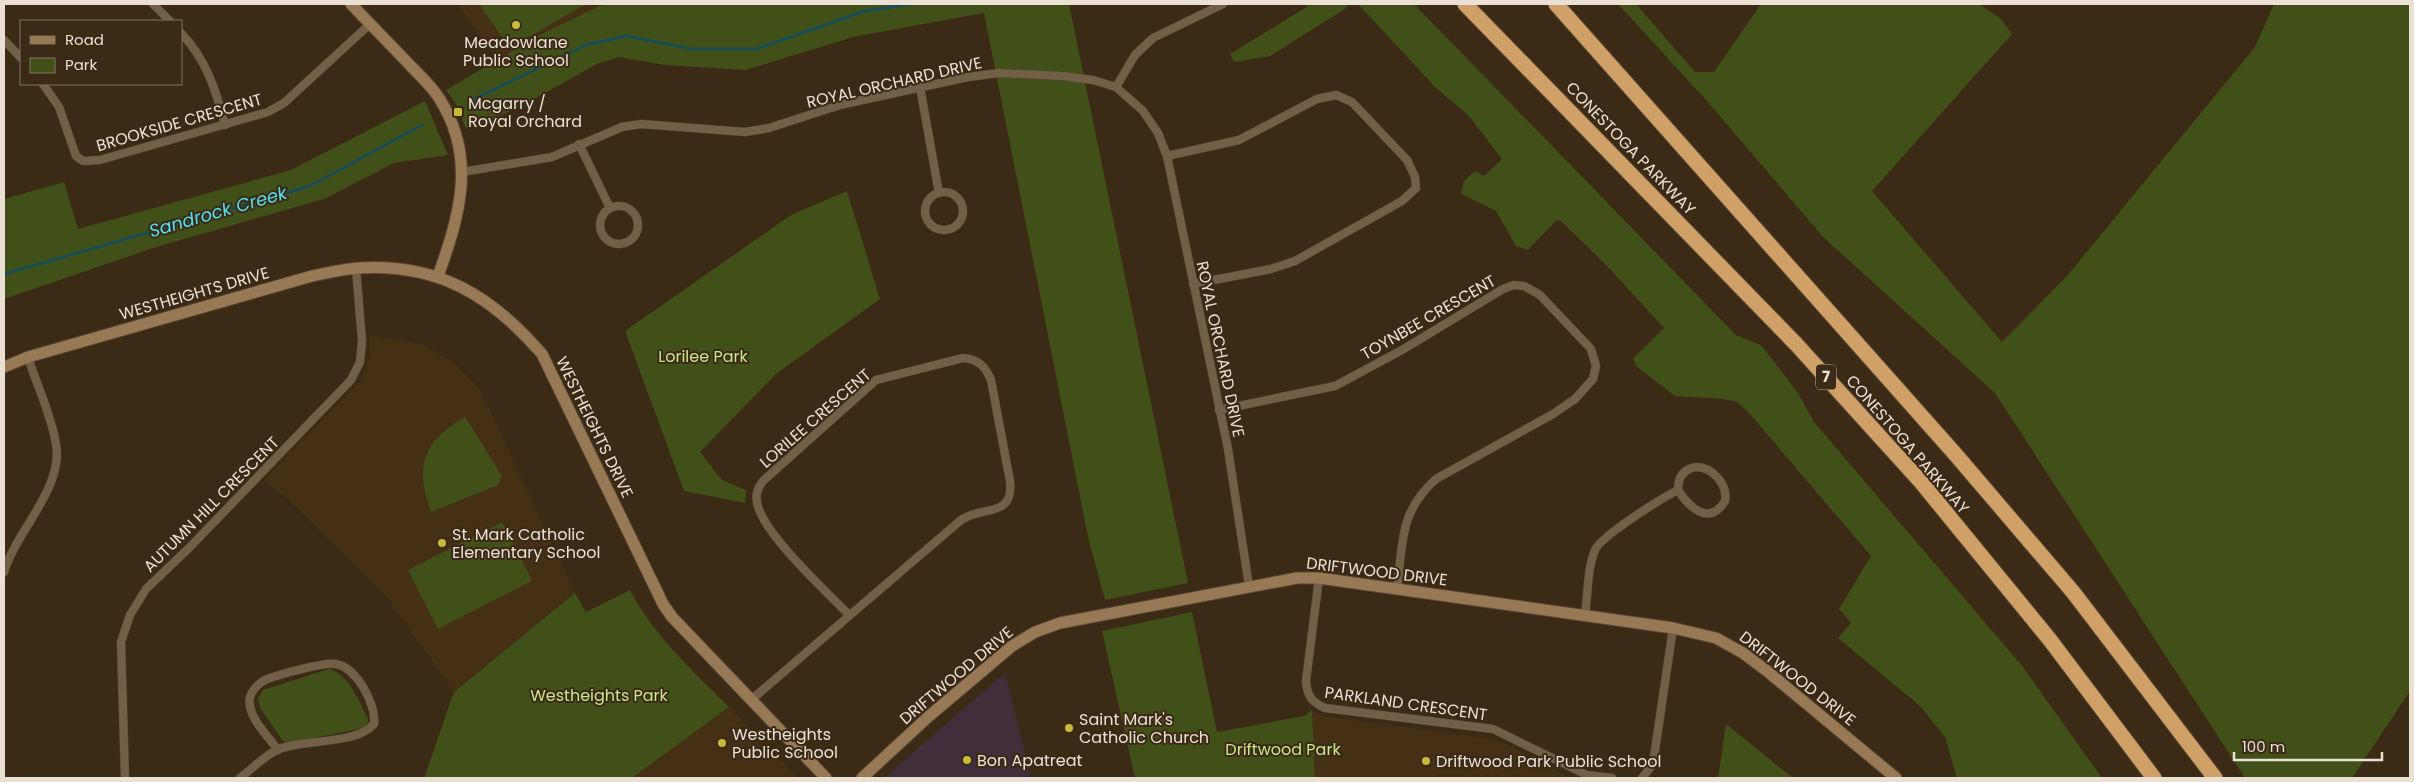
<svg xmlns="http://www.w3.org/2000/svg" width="2414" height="782" font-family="Poppins,sans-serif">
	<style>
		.commercial { fill: #402f3a }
		.built { fill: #452f15 }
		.green { fill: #415019 }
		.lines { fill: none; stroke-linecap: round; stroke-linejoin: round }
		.stream { stroke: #194d54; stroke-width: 3 }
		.street-casing { stroke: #574734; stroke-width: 9 }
		.secondary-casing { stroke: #574734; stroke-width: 13 }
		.highway-casing { stroke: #574734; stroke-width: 17 }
		.street { stroke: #715f48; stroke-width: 8 }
		.secondary { stroke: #977956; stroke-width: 11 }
		.highway { stroke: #cfa068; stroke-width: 15 }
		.poi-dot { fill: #caba3a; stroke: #3b2a16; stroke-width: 2 }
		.labels { text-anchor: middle; stroke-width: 4; stroke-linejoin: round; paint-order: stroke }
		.shield { fill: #3b2a16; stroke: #b6a99b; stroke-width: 1 }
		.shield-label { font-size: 15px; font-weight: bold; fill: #ebe0d4 }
		.poi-label { font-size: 16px; fill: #ebe0d4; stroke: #3b2a16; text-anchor: start }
		.street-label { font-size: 16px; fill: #ebe0d4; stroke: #3b2a16 }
		.park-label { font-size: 16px; fill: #c8e68a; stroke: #3b2a16 }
		.water-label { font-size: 18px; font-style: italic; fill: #50dff1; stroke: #3b2a16 }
	</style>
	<rect width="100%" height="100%" fill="#3b2a16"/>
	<!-- commercial -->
	<polygon class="commercial" points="1005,673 1031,778 884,778 915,751"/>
	<!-- built -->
	<g class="built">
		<polygon points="456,4 609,4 599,6 538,36 497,61 465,14"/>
		<polygon points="369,335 422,344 452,361 480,389 575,593 454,692 385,595 294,505 264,480 361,380 370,355"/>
		<polygon points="729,707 798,778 632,778"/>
		<polygon points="1312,710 1322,716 1493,739 1506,744 1571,778 1315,778"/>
	</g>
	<!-- green -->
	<g class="green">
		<polygon points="479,4 586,4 510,48"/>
		<polygon points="609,4 1069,4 1188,583 1105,600 1088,537 984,13 853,37 746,70 665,65 619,57 597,64 518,108 466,129 455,102 446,90 538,36 599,6"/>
		<polygon points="1307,4 1349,4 1345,9 1270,56 1234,62 1230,54 1308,6"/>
		<polygon points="1358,4 1414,4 1736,335 1761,345 1798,393 1814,422 2023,667 2102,778 1957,778 1945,737 1920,706 1838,638 1851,623 1839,609 1871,556 1749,413 1737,402 1724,399 1675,396 1637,367 1633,359 1664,328 1608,267 1561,221 1557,220 1528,250 1516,246 1496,211 1461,194 1464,181 1475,171 1484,176 1502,159 1469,116 1436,88"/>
		<polygon points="1618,4 1636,4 1695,72 1714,72 1761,4 1979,4 2000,18 2012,34 1872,191 2002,342 2067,276 2255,47 2274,4 2410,4 2410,691 2352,778 2245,778 1995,393 1823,237 1707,101"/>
		<polygon points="425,101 448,155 394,163 324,199 156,247 4,299 4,199 64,182 78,229 291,170"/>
		<polygon points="847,191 880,299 776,374 700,452 722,480 746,490 745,503 684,491 625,331 791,215"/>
		<path d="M465 417 502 476 498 485 431 512C414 465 423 442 465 417Z"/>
		<polygon points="502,522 532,581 438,629 408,570"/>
		<path d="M630 590C655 637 692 670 729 707L632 778H424L454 692 575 593 586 612Z"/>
		<polygon points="1192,612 1217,732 1304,716 1312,710 1315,778 1135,778 1102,631"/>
		<path d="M329 669C348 673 359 702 368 718V723L363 728 289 743 283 741 260 708 258 698 263 690Z"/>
		<polygon points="1726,724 1793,778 1718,778"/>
	</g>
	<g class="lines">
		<!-- stream -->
		<g class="stream">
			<polyline points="468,102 586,45 626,36 692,49 756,49 865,11 912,4"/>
			<polyline points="4,274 310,186 422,125"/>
		</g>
		<!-- street casing -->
		<g class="street-casing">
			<g id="street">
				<polyline points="153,4 170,21"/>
				<path d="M181 33C206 59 216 90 225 125"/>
				<polyline points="4,40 21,58"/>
				<polyline points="43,84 59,107 76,156 83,161 100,160 268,112 284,103 370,24"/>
				<polyline points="920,87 939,193"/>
				<polyline points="1116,87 1135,55 1153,38 1223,4"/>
				<polyline points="579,144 610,208"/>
				<polyline points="1167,156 1239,140 1317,99 1336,95 1352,102 1407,160 1415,177 1416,188 1402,201 1295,261 1271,269 1193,284"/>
				<polyline points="462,172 552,157 622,127 641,124 745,132 769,128 840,105 968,77 999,73 1063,76 1093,80 1116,87 1143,111 1158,133 1167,156 1228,449 1249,586"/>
				<circle cx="944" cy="211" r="19"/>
				<circle cx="619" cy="225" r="19"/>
				<path d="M1219 410 1335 386 1402 350 1503 289 1514 285 1524 286 1540 295 1591 349 1596 366 1593 379 1575 399 1553 414 1436 479C1399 512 1403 543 1397 589"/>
				<path d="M1696 467C1712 467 1728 484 1725 501 1709 527 1689 507 1678 490 1678 478 1683 469 1696 467Z"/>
				<path d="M4 572C16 531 64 488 56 444 51 414 37 386 28 357"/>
				<path d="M1319 578 1306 681C1307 695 1311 702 1325 708L1493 729 1587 775 1612 778"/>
				<path d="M1585 615C1588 595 1587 569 1595 550 1601 536 1662 498 1678 490"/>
				<path d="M751 700 961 520C982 505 1014 519 1010 481L991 380C985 366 978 359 963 358L876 380 763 481C758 488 755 494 757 502 761 532 827 592 849 615"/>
				<polyline points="125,778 121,642 130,615 146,589 189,548 351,380 360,362 362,341 356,268"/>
				<path d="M240 778C252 769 264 756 277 750 302 738 355 746 374 724 377 705 356 667 336 664 323 662 277 675 265 680 259 683 252 690 250 697 246 716 268 736 278 750"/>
				<polyline points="1642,778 1653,764 1673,628"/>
			</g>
		</g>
		<!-- secondary casing -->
		<g class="secondary-casing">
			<g id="secondary">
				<path d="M351 4C369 23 388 42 406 61 417 73 430 84 439 98 477 157 460 215 438 276"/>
				<path d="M4 367 28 357 312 276C327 273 343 269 358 268 438 263 491 295 542 354L663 604 672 617 826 778"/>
				<polyline points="862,778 928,717 1012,646 1035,632 1060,623 1297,578 1319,578 1673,628 1716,638 1743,653 1767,671 1896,778"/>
			</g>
		</g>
		<!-- highway casing -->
		<g class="highway-casing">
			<g id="highway">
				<polyline points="1465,4 1796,344 1921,482 2050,640 2154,778"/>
				<polyline points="1556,4 1956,455 2073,592 2215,778"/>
			</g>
		</g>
		<!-- street -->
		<use href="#street" class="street"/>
		<!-- secondary -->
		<use href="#secondary" class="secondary"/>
		<!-- highway -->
		<use href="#highway" class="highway"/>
	</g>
	<!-- markers -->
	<g class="poi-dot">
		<circle cx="516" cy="25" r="5"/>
		<rect x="453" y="107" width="10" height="10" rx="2.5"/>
		<circle cx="442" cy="543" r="5"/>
		<circle cx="1069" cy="728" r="5"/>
		<circle cx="722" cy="743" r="5"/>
		<circle cx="967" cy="760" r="5"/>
		<circle cx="1426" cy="761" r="5"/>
	</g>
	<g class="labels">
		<!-- shield labels -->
		<rect class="shield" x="1816" y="364.5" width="20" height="25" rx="4"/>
		<g class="shield-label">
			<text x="1826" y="382">7</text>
		</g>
		<!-- poi labels -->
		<g class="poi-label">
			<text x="516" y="48" text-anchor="middle">Meadowlane<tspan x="516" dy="18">Public School</tspan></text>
			<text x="468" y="109">Mcgarry /<tspan x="468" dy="18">Royal Orchard</tspan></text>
			<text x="452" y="540">St. Mark Catholic<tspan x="452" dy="18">Elementary School</tspan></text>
			<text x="1079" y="725">Saint Mark's<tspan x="1079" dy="18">Catholic Church</tspan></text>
			<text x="732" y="740">Westheights<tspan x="732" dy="18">Public School</tspan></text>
			<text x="977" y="766">Bon Apatreat</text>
			<text x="1436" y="767">Driftwood Park Public School</text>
		</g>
		<!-- street labels -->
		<g class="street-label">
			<text transform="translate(894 82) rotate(-13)" y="6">ROYAL ORCHARD DRIVE</text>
			<text transform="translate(179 122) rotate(-16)" y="6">BROOKSIDE CRESCENT</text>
			<text transform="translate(1631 148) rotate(46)" y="6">CONESTOGA PARKWAY</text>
			<text transform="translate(194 293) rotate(-16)" y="6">WESTHEIGHTS DRIVE</text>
			<text transform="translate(1428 317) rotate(-30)" y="6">TOYNBEE CRESCENT</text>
			<text transform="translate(1221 349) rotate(78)" y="6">ROYAL ORCHARD DRIVE</text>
			<text transform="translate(815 418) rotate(-41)" y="6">LORILEE CRESCENT</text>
			<text transform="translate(595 427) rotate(64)" y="6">WESTHEIGHTS DRIVE</text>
			<text transform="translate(1908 444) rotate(49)" y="6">CONESTOGA PARKWAY</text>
			<text transform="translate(211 504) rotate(-45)" y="6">AUTUMN HILL CRESCENT</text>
			<text transform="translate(1377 571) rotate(7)" y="6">DRIFTWOOD DRIVE</text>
			<text transform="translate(956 675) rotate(-40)" y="6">DRIFTWOOD DRIVE</text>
			<text transform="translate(1798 678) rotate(38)" y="6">DRIFTWOOD DRIVE</text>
			<text transform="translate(1406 703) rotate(8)" y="6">PARKLAND CRESCENT</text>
		</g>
		<!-- park labels -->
		<g class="park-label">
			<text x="703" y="362">Lorilee Park</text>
			<text x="599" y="701">Westheights Park</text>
			<text x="1283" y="755">Driftwood Park</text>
		</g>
		<!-- water labels -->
		<g class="water-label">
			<text transform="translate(218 212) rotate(-16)" y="6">Sandrock Creek</text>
		</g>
	</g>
	<!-- border -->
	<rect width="2414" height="782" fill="none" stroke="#ebe0d4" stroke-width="10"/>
	<!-- legend -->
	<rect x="20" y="20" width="162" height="65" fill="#3b2a16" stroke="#817362"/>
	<rect x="30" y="36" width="25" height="8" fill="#977956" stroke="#817362"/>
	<text x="65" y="45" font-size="15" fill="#ebe0d4">Road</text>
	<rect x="30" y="58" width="25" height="15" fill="#415019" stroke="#817362"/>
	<text x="65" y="70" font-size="15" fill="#ebe0d4">Park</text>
	<!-- scale -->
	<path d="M2234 752v8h148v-8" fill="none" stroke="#ebe0d4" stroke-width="2.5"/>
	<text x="2242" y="752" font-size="15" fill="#ebe0d4" stroke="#3b2a16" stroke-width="4" paint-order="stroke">100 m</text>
</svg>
